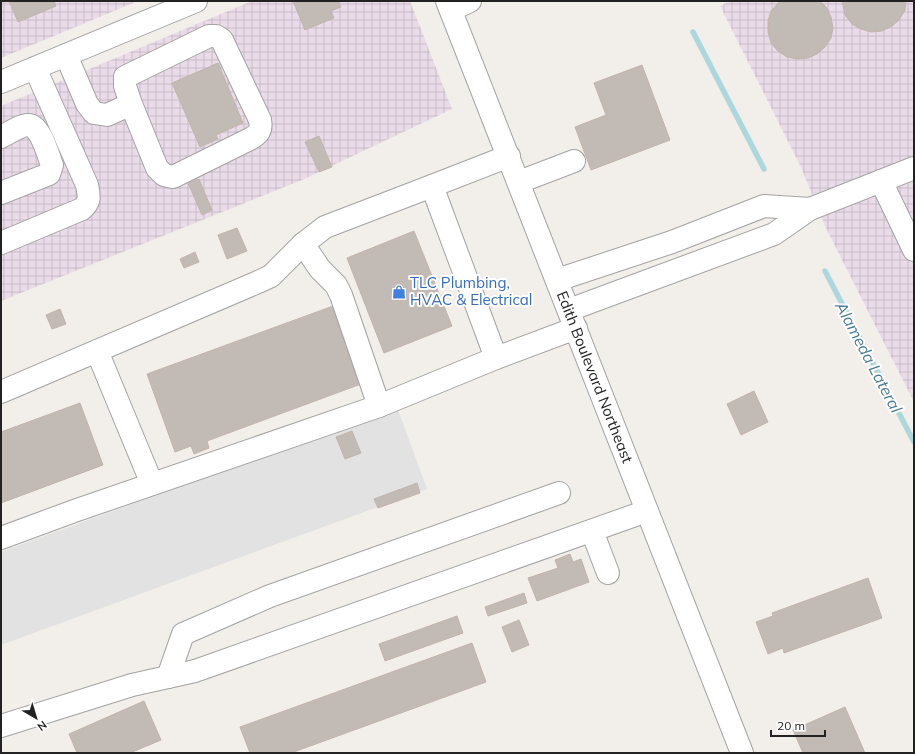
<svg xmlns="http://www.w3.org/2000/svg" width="915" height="754" viewBox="0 0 915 754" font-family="Mulish,sans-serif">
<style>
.industrial{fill:url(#industrial-grid)}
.parking{fill:#e2e2e2}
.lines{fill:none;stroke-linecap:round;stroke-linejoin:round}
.stream{stroke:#acd7dd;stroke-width:5.5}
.building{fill:#c2bab5;stroke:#c3b4ac}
.minor-casing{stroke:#a3a3a3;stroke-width:24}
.minor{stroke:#fff;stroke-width:22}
.labels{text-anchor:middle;stroke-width:4;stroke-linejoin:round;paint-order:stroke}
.shop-label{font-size:15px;fill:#366cbe;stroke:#fff;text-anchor:start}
.street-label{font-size:15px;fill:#222;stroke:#fff}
.water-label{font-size:16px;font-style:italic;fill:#477898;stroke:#fff}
</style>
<defs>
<pattern id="industrial-grid" width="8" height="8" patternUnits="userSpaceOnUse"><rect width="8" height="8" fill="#eadbe9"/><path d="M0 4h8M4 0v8" fill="none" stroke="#c8bcc8"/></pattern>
</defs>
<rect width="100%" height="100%" fill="#f2eee9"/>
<path class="industrial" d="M1,1h137l-137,57z
M252,1h158l42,108 -150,71 -301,121v-195z
M730,1h184v401l-89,-176 -25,-61 -80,-159z"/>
<path class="parking" d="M397,407l30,82 -426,156v-93z"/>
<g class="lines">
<path class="stream" d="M693,32l71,137
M825,271l89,171"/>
</g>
<path class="building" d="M9,1h45l2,5 -38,16z
M293,1h45l3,6 -10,4 3,7 -29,12z
M780,1h40l7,7 4,9 2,11 -2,10 -6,9 -8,7 -9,4 -10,1 -11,-2 -9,-6 -7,-8 -3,-11v-11l3,-10z
M842,1h64l-1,9 -6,10 -7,6 -10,5 -11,1 -10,-3 -9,-5 -7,-9z
M218,63l25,60 -27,12 2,4 -18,8 -28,-64z
M642,65l28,75 -79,30 -16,-43 31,-12 -12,-32z
M319,136l13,31 -13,5 -14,-30z
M199,179l13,31 -10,5 -14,-32z
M237,228l10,23 -20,8 -9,-24z
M414,231l38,95 -68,27 -37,-95z
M195,252l4,10 -15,6 -4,-9z
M333,306l28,78 -154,57 2,7 -15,6 -3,-8 -16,6 -28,-78z
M60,309l6,15 -14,5 -6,-14z
M754,391l14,31 -27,13 -14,-31z
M80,403l23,62 -102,38v-71z
M352,431l9,22 -16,6 -9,-22z
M417,483l3,10 -42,15 -4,-9z
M570,554l3,8 8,-3 8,23 -52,19 -9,-23 30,-10 -3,-8z
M868,578l14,40 -98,35 -1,-5 -15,6 -12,-32 17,-6 -1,-3z
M524,593l3,10 -39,13 -3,-9z
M457,616l6,17 -78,28 -6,-17z
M519,620l10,25 -17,7 -10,-25z
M472,643l14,39 -195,71h-41l-10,-26z
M144,701l17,39 -31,13h-53l-8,-19z
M845,707l20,46h-62l-10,-23z"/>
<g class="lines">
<g class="minor-casing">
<g id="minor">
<path id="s1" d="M447,1l295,752"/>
<path d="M451,10l19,-9"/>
<path d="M66,55l21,49 7,9 13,2 24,-11 26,64 7,7 9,2 77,-38c9,-5 12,-9 10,-19l-38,-80 -6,-4h-7l-84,41v9l6,18"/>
<path d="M1,82l195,-81"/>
<path d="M1,137c8,-4 18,-11 26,-12 13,-2 21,30 25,40l-3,9 -48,19"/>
<path d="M509,156l-77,30 64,172 80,-30"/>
<path d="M881,181l33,69"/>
<path d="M519,182l55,-21"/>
<path d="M1,243l81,-34c9,-8 7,-13 5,-24l-52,-117"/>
<path d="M303,244l17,25 16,16 5,10 38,111"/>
<path d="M557,280l115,-38 92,-36 46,3"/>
<path d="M569,310l205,-76 36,-25 104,-41"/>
<path d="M97,351l55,133"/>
<path d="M1,392l257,-110 13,-6 32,-32 22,-17 107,-41"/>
<path d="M592,531l16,42"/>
<path d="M1,538l76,-28 302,-104 117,-48"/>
<path d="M168,677l15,-43 87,-38 289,-103"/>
<path d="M1,726l131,-41 63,-14 452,-160"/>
</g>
</g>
<use href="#minor" class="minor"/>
</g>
<defs>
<g id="shop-bare" transform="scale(1.08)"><path d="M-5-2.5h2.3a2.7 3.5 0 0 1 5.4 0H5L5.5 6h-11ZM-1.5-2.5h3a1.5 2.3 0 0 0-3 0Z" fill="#3f7fe0" stroke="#fff" stroke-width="2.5" paint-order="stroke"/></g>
</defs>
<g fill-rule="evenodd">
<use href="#shop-bare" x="399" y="292"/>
</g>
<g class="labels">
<g class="shop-label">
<text x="410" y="288">TLC Plumbing,<tspan x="410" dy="17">HVAC &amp; Electrical</tspan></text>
</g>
<g class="street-label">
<text dy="5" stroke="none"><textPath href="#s1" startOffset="404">Edith Boulevard Northeast</textPath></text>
</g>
<g class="water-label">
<text transform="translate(869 357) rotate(62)" y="6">Alameda Lateral</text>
</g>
</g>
<rect width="915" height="754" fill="none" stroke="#222222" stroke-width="4"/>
<g transform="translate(36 718) rotate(142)" stroke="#ffffff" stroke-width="3" paint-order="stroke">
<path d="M0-3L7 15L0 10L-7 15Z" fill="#222222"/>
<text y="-6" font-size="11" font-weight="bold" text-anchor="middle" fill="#222222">N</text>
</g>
<path d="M771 730v6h54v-6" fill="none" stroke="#222222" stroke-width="2"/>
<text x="777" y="730" font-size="12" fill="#222222" stroke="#ffffff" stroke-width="3" paint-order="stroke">20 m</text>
</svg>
